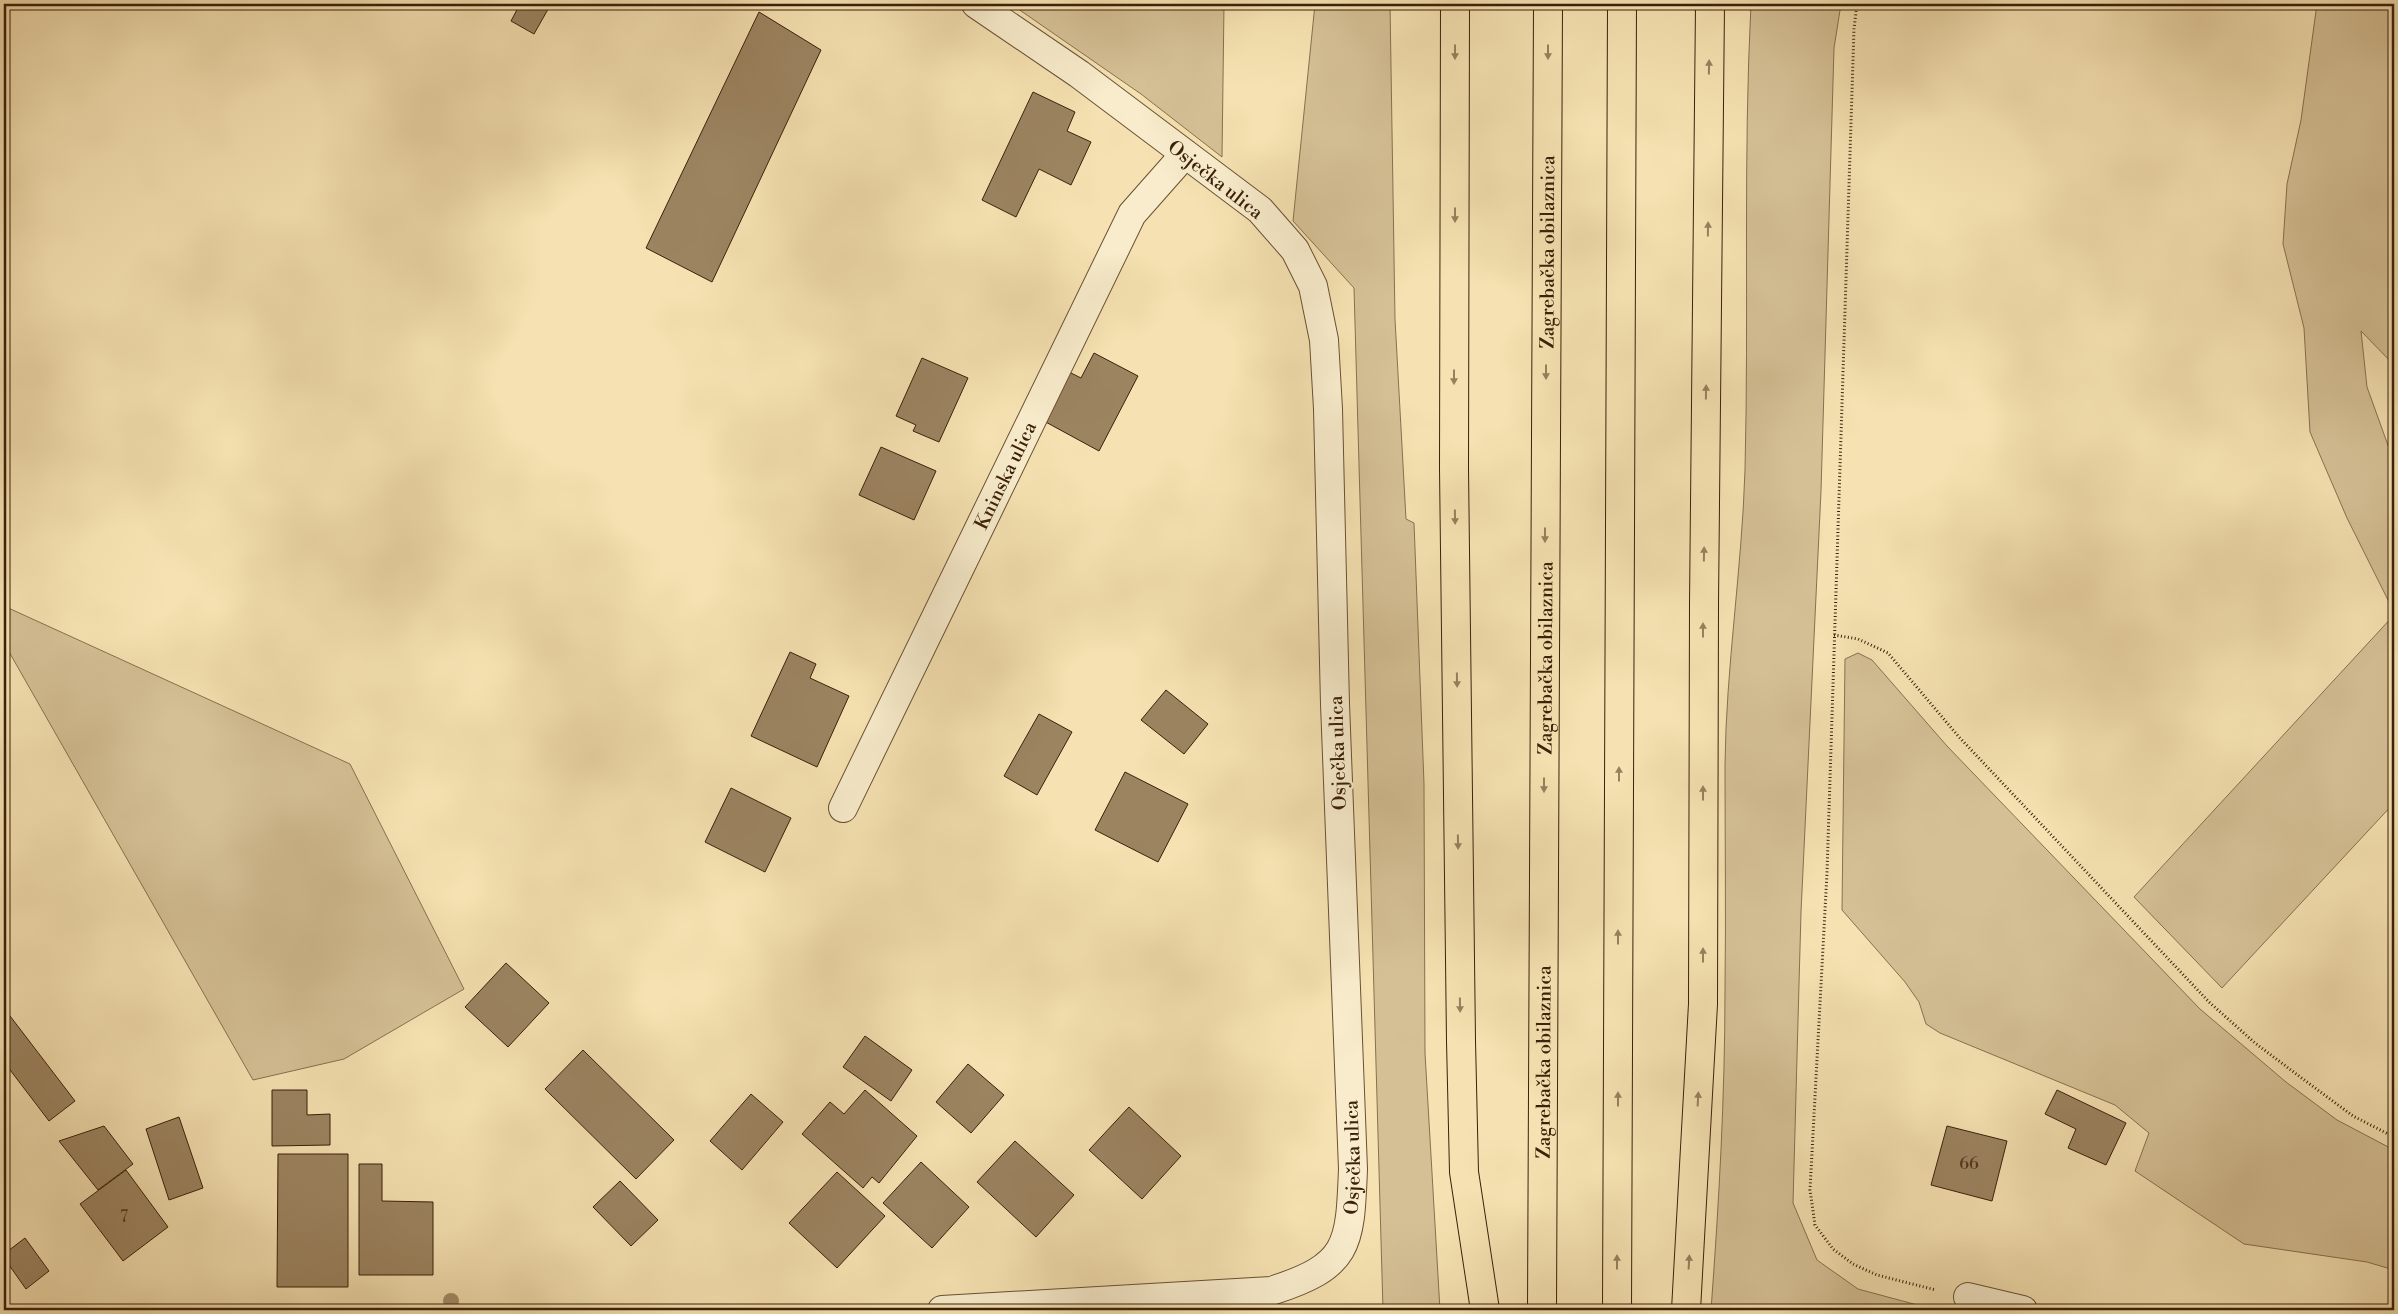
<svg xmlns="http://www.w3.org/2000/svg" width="2398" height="1314" viewBox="0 0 2398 1314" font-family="'Libre Bodoni',serif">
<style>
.green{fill:#d5c095;stroke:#887050}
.building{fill:#9c8461;stroke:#3b200a}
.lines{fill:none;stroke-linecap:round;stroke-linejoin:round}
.street-casing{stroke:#6a5034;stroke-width:30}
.highway-casing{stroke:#3b200a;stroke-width:30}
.path{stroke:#3b200a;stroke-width:3;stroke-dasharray:1 2.5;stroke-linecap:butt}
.street{stroke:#f8eccc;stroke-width:28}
.highway{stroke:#f5e1b1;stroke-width:28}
.tree{fill:#a48d68}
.oneway{fill:#98805e}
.labels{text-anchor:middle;stroke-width:5;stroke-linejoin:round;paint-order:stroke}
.number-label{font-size:16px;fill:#533920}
.street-label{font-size:19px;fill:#3b200a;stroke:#f8eccc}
</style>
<rect width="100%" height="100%" fill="#f5e1b1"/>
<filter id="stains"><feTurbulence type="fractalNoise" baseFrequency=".004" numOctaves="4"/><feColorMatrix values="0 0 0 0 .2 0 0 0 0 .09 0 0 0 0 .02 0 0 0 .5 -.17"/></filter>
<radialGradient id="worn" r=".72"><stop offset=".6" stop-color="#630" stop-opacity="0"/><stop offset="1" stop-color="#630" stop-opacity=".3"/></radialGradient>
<path class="green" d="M1011,4h213l-2,153 -81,-63z
M1315,4h75l5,315 11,200 8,4 10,261 1,269 15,257h-57l-29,-1022 -61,-67z
M1751,4h90l-7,44 -13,443 -20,421 -8,291 24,57 41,29 78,21h-225c8,-107 14,-214 14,-321 1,-75 0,-149 0,-224 1,-98 17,-196 20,-295 4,-155 -2,-311 6,-466z
M2317,4h77v361l-33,-34 6,56 27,75v150l-47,-94 -37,-86 -6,-104 -21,-84 4,-60 14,-64z
M4,606l346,158 114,225 -120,70 -91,21 -249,-437z
M2394,615v188l-172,185 -88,-91z
M1858,653l14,7 75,86 253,263 86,73 51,38 57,30v120l-27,-8 -123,-18 -109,-73 14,-38 -34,-28 -175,-72 -14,-9 -7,-22 -14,-20 -63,-72 3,-251z"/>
<path class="building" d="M520,4h31l-17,30 -23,-13z
M759,12l62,38 -109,232 -66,-34z
M1033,92l42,20 -8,19 24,11 -20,43 -32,-16 -23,48 -34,-17z
M1094,353l44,23 -39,75 -57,-31 25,-49 14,7z
M922,358l46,20 -29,64 -26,-11 3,-6 -20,-9z
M881,447l55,24 -22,49 -55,-25z
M790,652l26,12 -6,14 39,18 -32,71 -66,-31z
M1166,690l42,34 -24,30 -43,-34z
M1039,714l33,18 -35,63 -33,-19z
M1125,772l63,32 -30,58 -63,-32z
M731,788l60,30 -26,54 -60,-30z
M506,963l43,40 -41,44 -43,-40z
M7,1012l68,89 -26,20 -45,-59v-47z
M865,1036l47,34 -21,31 -48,-34z
M583,1050l91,90 -38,39 -91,-90z
M968,1064l36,31 -33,38 -35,-31z
M272,1090h35v25l23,-1v31l-58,1z
M865,1090l52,46 -38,47 -7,-6 -9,11 -61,-54 28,-32 14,12z
M2057,1090l69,33 -20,42 -38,-17 8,-19 -31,-15z
M751,1094l32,28 -41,48 -32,-29z
M1129,1107l52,49 -39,43 -53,-49z
M179,1117l24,71 -34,12 -23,-71z
M104,1126l29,38 -35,26 -39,-49z
M1947,1126l60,15 -15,60 -61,-16z
M1015,1141l59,54 -38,42 -59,-55z
M278,1154h70v133h-71z
M921,1162l48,45 -37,41 -49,-45z
M359,1164h23v37l51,1v73h-74z
M126,1170l42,57 -45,34 -43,-57z
M837,1172l48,44 -48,52 -48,-45z
M620,1181l38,39 -27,26 -38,-39z
M25,1238l24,33 -23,18 -22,-31v-4z"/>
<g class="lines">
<g class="street-casing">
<g id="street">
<path id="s1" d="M843,808l289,-594 53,-60"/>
<path d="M1968,1297l55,13"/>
<path id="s2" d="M942,1310l329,-19c78,-25 79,-44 82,-122l-18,-465 -7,-295 -4,-69 -11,-54 -18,-36 -35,-40 -181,-136 -103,-70"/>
</g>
</g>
<g class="highway-casing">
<g id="highway">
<path d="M1455,4l-1,465 7,572 3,131 21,138"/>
<path id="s3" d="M1542,1310l6,-1306"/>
<path d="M1617,1310l5,-1306"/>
<path d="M1686,1310l17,-306 1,-401 6,-599"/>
</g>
</g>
<path class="path" d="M1857,4l-3,25 -27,844 -17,317 5,35 18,24 20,15 24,11 59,15
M1834,635l24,4 30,14 71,84 250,265 46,41 48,36 50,37 41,21"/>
<use href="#street" class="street"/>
<use href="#highway" class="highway"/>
</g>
<circle class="tree" cx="451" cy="1301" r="8"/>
<defs><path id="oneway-solid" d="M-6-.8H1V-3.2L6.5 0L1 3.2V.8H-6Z" transform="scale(1.25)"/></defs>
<g class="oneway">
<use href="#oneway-solid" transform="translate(1455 52) rotate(90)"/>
<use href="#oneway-solid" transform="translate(1548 52) rotate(90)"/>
<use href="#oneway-solid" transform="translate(1709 67) rotate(-89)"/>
<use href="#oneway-solid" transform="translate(1455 215) rotate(90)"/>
<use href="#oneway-solid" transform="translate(1708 229) rotate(-89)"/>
<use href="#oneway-solid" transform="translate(1546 372) rotate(90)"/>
<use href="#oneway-solid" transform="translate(1454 377) rotate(90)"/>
<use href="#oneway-solid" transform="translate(1706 392) rotate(-89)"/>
<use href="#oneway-solid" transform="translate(1455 517) rotate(89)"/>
<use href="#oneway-solid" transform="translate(1545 535) rotate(90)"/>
<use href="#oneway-solid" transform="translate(1704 554) rotate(-89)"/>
<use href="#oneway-solid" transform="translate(1703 630) rotate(-90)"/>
<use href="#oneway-solid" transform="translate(1457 680) rotate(89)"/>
<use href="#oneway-solid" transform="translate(1619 774) rotate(-90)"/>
<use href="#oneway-solid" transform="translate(1544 785) rotate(90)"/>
<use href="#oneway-solid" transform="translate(1703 793) rotate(-90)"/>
<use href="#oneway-solid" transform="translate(1458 842) rotate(89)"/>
<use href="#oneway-solid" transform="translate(1618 937) rotate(-90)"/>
<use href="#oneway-solid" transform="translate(1703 955) rotate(-90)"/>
<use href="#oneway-solid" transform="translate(1460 1005) rotate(89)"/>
<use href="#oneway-solid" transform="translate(1618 1099) rotate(-90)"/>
<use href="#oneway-solid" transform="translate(1698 1099) rotate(-87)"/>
<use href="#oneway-solid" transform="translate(1617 1262) rotate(-90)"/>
<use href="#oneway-solid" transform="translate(1689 1262) rotate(-87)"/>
</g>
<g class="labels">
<g class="number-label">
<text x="1969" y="1169">66</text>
<text x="124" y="1222">7</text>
</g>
<g class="street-label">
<text transform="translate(1216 179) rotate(38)" y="7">Osječka ulica</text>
<text dy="7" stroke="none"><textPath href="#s3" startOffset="1058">Zagrebačka obilaznica</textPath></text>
<text dy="7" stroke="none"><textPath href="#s1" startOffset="370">Kninska ulica</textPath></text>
<text dy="7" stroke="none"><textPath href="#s3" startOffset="652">Zagrebačka obilaznica</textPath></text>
<text transform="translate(1337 753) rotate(-92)" y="7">Osječka ulica</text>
<text dy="7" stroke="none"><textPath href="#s3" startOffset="248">Zagrebačka obilaznica</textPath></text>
<text dy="7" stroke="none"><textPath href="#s2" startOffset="506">Osječka ulica</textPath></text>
</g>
</g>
<rect width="2398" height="1314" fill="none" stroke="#f5e1b1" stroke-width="20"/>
<rect x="5" y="5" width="2388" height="1304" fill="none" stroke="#3b200a" stroke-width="2.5"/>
<rect x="10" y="10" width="2378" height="1294" fill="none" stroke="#3b200a"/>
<rect width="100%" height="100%" filter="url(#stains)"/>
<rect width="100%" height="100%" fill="url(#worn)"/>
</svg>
